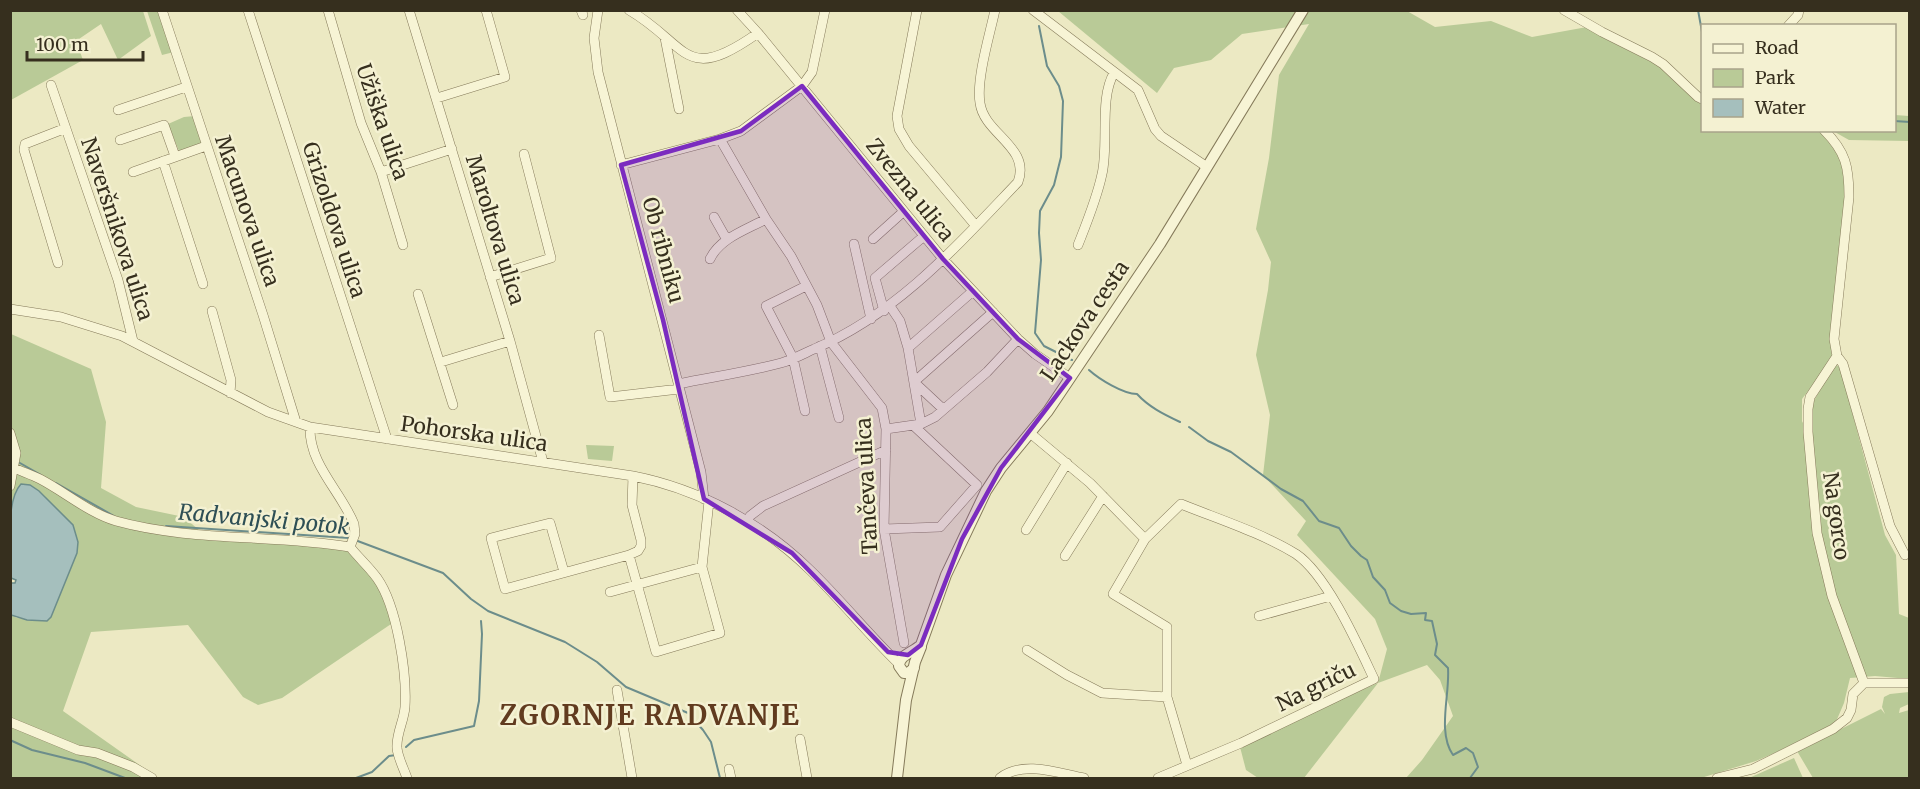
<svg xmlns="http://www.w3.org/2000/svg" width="1920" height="789" viewBox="0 0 1920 789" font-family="Merriweather,serif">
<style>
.green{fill:#b9ca97}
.water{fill:#a5bfbd;stroke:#6c8d8b;stroke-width:1.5}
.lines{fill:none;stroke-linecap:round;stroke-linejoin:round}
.stream{stroke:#6c8d8b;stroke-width:2}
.minor-casing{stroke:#857a5a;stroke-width:10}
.tertiary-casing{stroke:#857a5a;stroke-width:12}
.minor{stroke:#f7f4d5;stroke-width:9}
.tertiary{stroke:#f7f4d5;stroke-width:10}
.marked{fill:#7b2cbf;fill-opacity:0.2;stroke:#7b2cbf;stroke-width:4.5;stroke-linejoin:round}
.labels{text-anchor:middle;stroke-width:5;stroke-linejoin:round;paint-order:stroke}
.street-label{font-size:21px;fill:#362f1e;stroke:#f4f1d2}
.water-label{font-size:22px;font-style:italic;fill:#2e4f55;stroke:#f4f1d2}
.district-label{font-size:27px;font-weight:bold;letter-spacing:1.5px;fill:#613b1f;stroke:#f4f1d2}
</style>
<rect width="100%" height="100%" fill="#ece9c3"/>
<path class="green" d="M11,10l132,1 8,25 -33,24 -17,-36 -25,17 7,19 -72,40z
M147,11h14l13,41 -12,3z
M1058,11h349l28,16 56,-6 41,16 66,-12 51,25 51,42 2,-1v39l118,1 24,31 2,34 -15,142 1,21 -30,40v24l20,-37 14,-21 4,2 45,168 11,20 3,59 10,4v61l-34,-3 -25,2 -6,25 -9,21 -11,7 -68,30 -55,17h-295l16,-18 31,-44 -13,-36 -13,-15 -49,18 -74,95h-46l-12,-8 -6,-23 57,-29 81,-35 9,-34 -12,-30 -78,-84 9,-14 -43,-46 7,-60 -14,-60 12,-65 3,-28 -15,-33 13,-71 10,-83 30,-51 -67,10 -31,26 -37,8 -17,25z
M1895,115l14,1v25l-60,-1 -16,-9 61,-1z
M195,116l9,26 -25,9 -11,-27 16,-7z
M11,334l80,35 15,53 -5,66 35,19 48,10 25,22 141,8 27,31 17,44 -112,76 -24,7 -15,-8 -55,-72 -97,7 -28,79 95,67h-147v-163l6,3 32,2 28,-67 -4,-28 -34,-34 -28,36z
M586,445l28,1 -2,15 -24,-2z
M1909,692v12l-9,4 -1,5 10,-3v68h-96l-16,-27 84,-42 4,5 -3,-7 2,-10 6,-3z
M1794,758l9,20h-54z"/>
<path class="water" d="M21,484l9,1 9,6 34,34 5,17 -1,11 -26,64 -4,4 -20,-1 -16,-5v-32h4l1,-3 -5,-2c-1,-23 -6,-77 10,-94z"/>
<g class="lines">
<path class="stream" d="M1698,10l4,22
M1039,26l8,40 12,20 4,15 -2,56 -7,28 -14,26 -1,22 2,27 -6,73 9,13 28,14
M1894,121l16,1
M1089,370c10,9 34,24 48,24 12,13 26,20 43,28
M1189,427l19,14 23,11 50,37 22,12 16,20 20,7 12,18 10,10 6,4 6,17 12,13 5,13 11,8 10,3 15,-1 -1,7 7,1 5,23 -2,11 13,13c2,27 -11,64 5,87l13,-7 7,5 5,14 -8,11
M20,463l21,12
M56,483l58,33
M166,526l183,12
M355,540l88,33 28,26 17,12 77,31 32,20 29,25 62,26 15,17 8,12 9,36
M10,740l22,10 53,13 40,15
M406,747l8,-7 60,-14 5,-25 3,-67 -1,-13
M356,778l16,-6 17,-16 7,-1"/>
<g class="minor-casing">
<path id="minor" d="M162,10l101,305 33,107
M248,10l139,429
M328,10l33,113 20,49 22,73
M409,10l101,331 33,121
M581,10l2,5
M598,10l-4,28 4,34 103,400 3,27
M629,10c60,35 54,76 129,23
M737,10l21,23 185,226 75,80 17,15 35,24
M917,10l-20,106 2,13 10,17 67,80
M1033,10l105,80 17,39 6,7 46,31
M1564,10l38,22 50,25 11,7 35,33 4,2
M1788,26l10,-11 1,-5
M665,38l14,71
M51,85l67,195 15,61
M437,98l68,-21 -19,-67
M118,110l68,-23
M1824,130c22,22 25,37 25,67l-15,142 3,17 -27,41 -2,12v23l9,101 15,63 32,87
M720,139l46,80 25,37 26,49 14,37 51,66 4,21 -2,100 20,114
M120,140l44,-15 11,31
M163,161l40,123
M621,165l99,-26 21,-8 61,-45 10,-14 13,-62
M133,172l73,-26
M381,172l71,-23
M714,217l13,23
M873,239l30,-27
M854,244l17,75
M1078,245c9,-23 19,-47 24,-71 7,-30 -3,-76 12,-101
M710,259c10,-21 36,-29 56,-40
M58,263l-34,-113 1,-6 41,-16
M490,277l61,-19 -27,-104
M418,294l35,111
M890,306l10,15 8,27 13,76
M10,309l51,8 61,19 146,76 42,15 323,49c66,13 129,47 177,94 31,30 58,64 88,93
M212,311l19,69 -1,13
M884,311l-9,-33 49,-42
M599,335l11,62 69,-8
M820,346l19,72
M908,348l65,-57
M1837,356l6,8 47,162 15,29
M441,362l69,-21
M678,384c34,-7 69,-12 103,-21 11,-3 22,-9 33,-14 83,-35 143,-103 204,-167 13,-35 -34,-48 -38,-79 -4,-24 10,-69 15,-93
M943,409l-29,-27 79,-70
M805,411l-12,-53 -27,-52 40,-20
M886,429l35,-5 14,-7 52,-45 31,-33
M10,433l6,20 -6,33
M1030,433l60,50 55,56 36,-35c37,15 81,29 115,50 31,21 62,91 78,125l-133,64 -83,35
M14,468c9,4 18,7 26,11 25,13 49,34 76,42 76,21 157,13 234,26l5,-13 -1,-10c-13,-33 -45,-59 -44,-97
M747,521l3,-5 13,-10 123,-56
M884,529l56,-2 37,-42 -63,-59
M1026,530l41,-67
M1145,539l-32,55 54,33v70l20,68
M350,547c8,10 19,20 27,31 20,28 30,95 28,129 -1,14 -9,27 -8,41 1,10 7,21 10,30
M629,555l27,97 64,-19 -18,-66 7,-66
M1065,556l38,-60
M564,572l-14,-49 -59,15 14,51 124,-34 9,-4 3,-5v-6l-9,-35 1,-29
M610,592l92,-25
M1259,616l72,-20
M1027,650l40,25 35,18 65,4
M617,690l15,88
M10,722l68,28 19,3 36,14 19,11
M800,739l7,39
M729,769l2,9
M1000,778c23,-18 58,-5 84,0
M1717,778l36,-9 80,-40 14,-11 4,-8 2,-16 11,-11h46"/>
</g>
<g class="tertiary-casing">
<path id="tertiary" d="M914,668l-6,5h-4l-5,-7c0,-11 13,-13 22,-21l25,-70 40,-84 15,-23 47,-57 112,-167 143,-234
M897,778l9,-78 9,-38 6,-15"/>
</g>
<use href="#minor" class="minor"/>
<use href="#tertiary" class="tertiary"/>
</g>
<path class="marked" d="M802,86l141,173 75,80 52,39 -69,90 -39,71 -41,106 -13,10 -20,-3 -96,-99 -88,-54 -41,-179 -42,-155 120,-34z"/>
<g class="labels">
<g class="street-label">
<text transform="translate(382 122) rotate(71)" y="7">Užiška ulica</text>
<text transform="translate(910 190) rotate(51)" y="7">Zvezna ulica</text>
<text transform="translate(247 211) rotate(71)" y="7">Macunova ulica</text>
<text transform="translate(334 220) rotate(72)" y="7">Grizoldova ulica</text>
<text transform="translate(117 229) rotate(72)" y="7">Naveršnikova ulica</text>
<text transform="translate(495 230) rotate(73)" y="7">Maroltova ulica</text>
<text transform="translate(663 250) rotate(75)" y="7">Ob ribniku</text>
<text transform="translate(1085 321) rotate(-56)" y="7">Lackova cesta</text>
<text transform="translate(474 434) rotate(8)" y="7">Pohorska ulica</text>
<text transform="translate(867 486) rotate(-93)" y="7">Tančeva ulica</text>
<text transform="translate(1836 516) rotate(82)" y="7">Na gorco</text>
<text transform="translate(1316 687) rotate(-26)" y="7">Na griču</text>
</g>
<g class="water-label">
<text transform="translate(264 519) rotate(5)" y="8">Radvanjski potok</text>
</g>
<g class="district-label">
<text x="650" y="725">ZGORNJE RADVANJE</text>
</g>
</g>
<rect width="1920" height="789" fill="none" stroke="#362f1e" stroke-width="24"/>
<rect x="1701" y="24" width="195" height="108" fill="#f4f1d2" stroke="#a8a38a" stroke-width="1.5"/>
<rect x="1713" y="44" width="30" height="9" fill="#f7f4d5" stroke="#a8a38a" stroke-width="1.5"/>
<text x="1755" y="54" font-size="18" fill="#362f1e">Road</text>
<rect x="1713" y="69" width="30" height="18" fill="#b9ca97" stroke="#a8a38a" stroke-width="1.5"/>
<text x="1755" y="84" font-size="18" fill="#362f1e">Park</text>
<rect x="1713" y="99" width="30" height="18" fill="#a5bfbd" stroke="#a8a38a" stroke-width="1.5"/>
<text x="1755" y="114" font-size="18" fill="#362f1e">Water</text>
<path d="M27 51v9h116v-9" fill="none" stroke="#362f1e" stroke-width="3"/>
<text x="36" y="51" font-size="18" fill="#362f1e" stroke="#f4f1d2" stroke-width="4.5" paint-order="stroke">100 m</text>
</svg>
